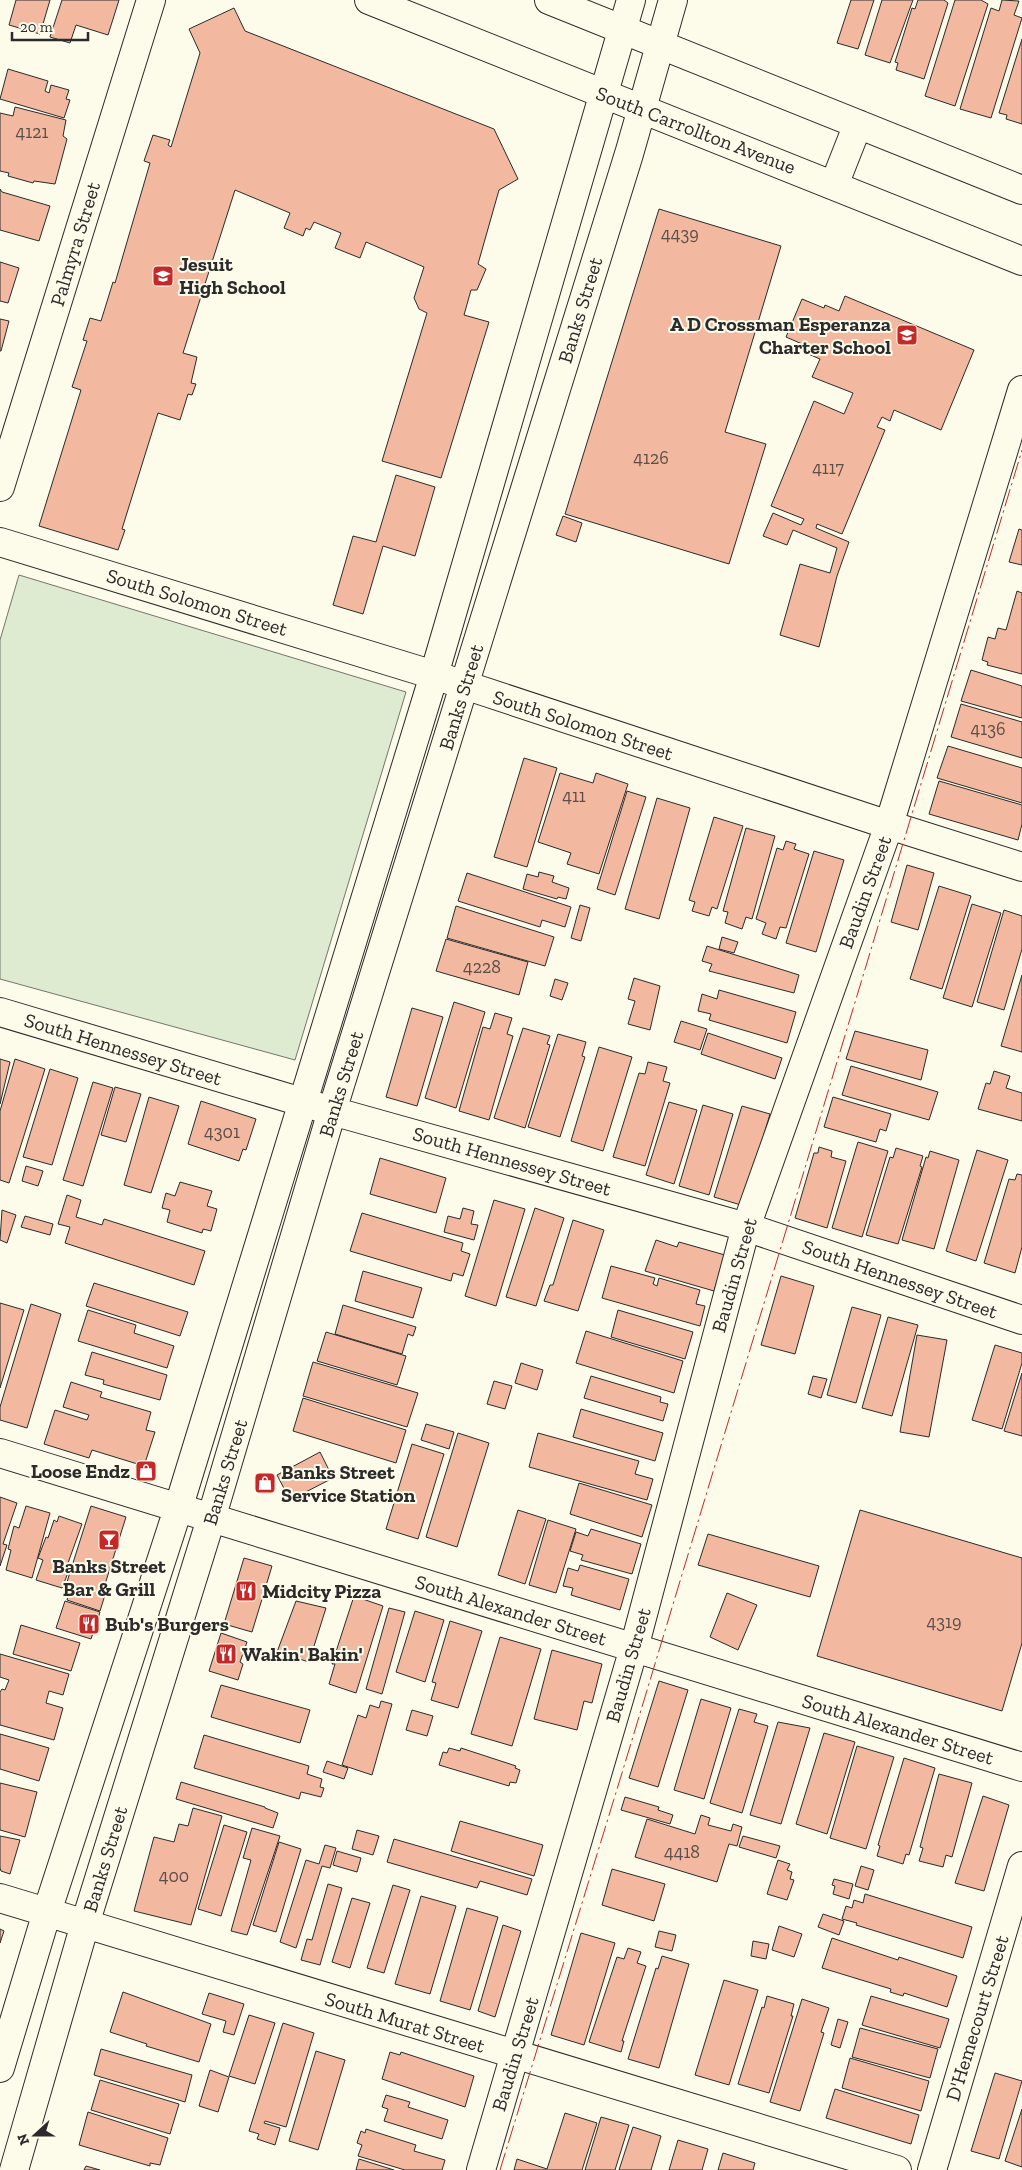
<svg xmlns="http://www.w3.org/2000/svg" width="1022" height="2170" viewBox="0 0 1022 2170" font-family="'Zilla Slab',serif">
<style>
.park{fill:#deebd1;stroke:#74746e}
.building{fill:#f2b8a0;stroke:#2b2b2b}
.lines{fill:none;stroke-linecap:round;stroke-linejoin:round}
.minor-casing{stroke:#2b2b2b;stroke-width:30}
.major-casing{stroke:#2b2b2b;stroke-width:30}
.minor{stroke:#fdfbea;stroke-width:28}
.major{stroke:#fdfbea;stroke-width:28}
.power{stroke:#c62828;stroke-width:1;stroke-dasharray:18 4 2.5 4;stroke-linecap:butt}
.labels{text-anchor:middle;stroke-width:4;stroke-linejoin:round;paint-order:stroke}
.number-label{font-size:18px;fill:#5d4e48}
.street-label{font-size:20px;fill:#2b2b2b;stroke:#fdfbea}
.poi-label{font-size:20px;font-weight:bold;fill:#2b2b2b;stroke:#fdfbea;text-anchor:start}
</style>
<rect width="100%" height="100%" fill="#fdfbea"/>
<path class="park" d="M19,575l387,117 -111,368 -295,-81v-339z"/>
<path class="building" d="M16,0h34l-10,34 -31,-9z
M62,0h57l-11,35 -32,-10 -6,18 -20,-6z
M851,0h23l-16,49 -21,-6z
M882,0h31l-23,63 -25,-8z
M918,0h26l4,3 -24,76 -28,-9 2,-7 -3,-1 17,-54 3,1z
M955,0h26l7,4 -33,102 -30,-10z
M1002,0l17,1 -5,14 8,3 -31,100 -31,-9 31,-101 8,3z
M234,8l11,23 249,98 24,50 -19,11 -21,74 8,5 -9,21h-6l-7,25 25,7 -48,156 -59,-17 45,-148 -8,-4 -5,-11 10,-31 -58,-25 -6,16 -25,-10 6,-15 -27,-11 -4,8 -4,-2 -3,8 -19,-8 6,-15 -55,-23 -52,163 14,4 -6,26 5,1 -4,11 -4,-1 -8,26 -22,-7 -36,116 3,1 -7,20 -79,-24 42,-136 -9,-3 15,-46 -4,-1 7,-22 11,3 12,-39 2,1 35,-120 -6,-2 9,-26 17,5 -2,5 3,2 29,-94 -11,-24z
M1022,39v85l-16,-5 1,-4 -8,-2z
M8,69l40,12 -3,10 4,2 2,-8 18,5 -3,9 4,1 -6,18 -64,-19z
M15,107l51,13 -3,16 4,3 -12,45 -21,-3 -1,2 -25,-7 1,-3 -9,-2v-58l13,3z
M0,189l2,3 48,14 -11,35 -39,-11z
M659,209l122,37 -56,186 41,12 -37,120 -164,-50z
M0,262l19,6 -11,35 -8,-2z
M845,296l129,54 -33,80 -47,-20 -4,11 -8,-4 -5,10 8,3 -43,104 -25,-10 -1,4 33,14 -12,34 -18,71 -39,-12 20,-71 30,9 7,-25 -44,-18 -6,15 -24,-9 10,-23 28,12 3,-6 -33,-13 43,-105 30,13 9,-21 -41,-16 8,-18 -14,-6 3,-6 -23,-10 16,-38 22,9 1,-3 14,6z
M0,319l9,2 -8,30h-1z
M396,475l39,12 -20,69 -32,-10 -20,68 -30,-9 20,-69 23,6z
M563,516l19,7 -6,19 -20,-7z
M1019,529l3,1v35l-13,-3z
M1017,591l5,2v81l-35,-9 1,-3 -6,-2 6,-23 7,2 3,-11 8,2z
M971,670l51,16v32l-61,-17z
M961,704l61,18v36l-71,-21z
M948,746l74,22v35l-85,-25z
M524,758l33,10 -30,99 -33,-10z
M560,773l33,10 3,-10 32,11 -29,90 -32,-10 4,-11 -33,-11z
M939,781l83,24v19l-4,16 -89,-26z
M627,791l19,6 -31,98 -18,-6z
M657,798l33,10 -31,111 -34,-10z
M714,817l29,9 -26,83 -5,-2 -3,9 -17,-5 3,-9 -6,-2z
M746,828l29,8 -23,83 -6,-2 -4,12 -17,-6 3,-11 -5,-1z
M786,841l10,3 -2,5 15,5 -23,74 -6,-1 -4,12 -14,-5 4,-11 -10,-4 21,-71 6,2z
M814,851l30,9 -28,92 -30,-9z
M907,865l27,8 -16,57 -27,-8z
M539,872l15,4 -2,6 17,6 -3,11 -8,-2 -1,2 -34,-10 4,-15 11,3z
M467,873l104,34 -6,20 -23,-7 -2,7 -82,-26z
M939,886l32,10 -29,93 -32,-10z
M972,904l29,9 -29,94 -29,-9z
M580,905l10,3 -9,33 -10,-3z
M456,906l98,31 -9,29 -98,-28z
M1004,910l18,6v33l-18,61 -27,-8z
M722,937l16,5 -4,11 -15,-4z
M446,939l82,23 -9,33 -83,-24z
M707,946l92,29 -5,18 -85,-22 3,-7 -10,-3z
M1022,975v77l-21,-6z
M634,978l26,8 -10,44 -22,-6 7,-23 -7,-2z
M555,979l13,4 -6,17 -12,-4z
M719,990l77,22 -9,31 -78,-23 2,-6 -13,-3 4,-17 15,5z
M454,1002l31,10 -29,96 -31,-10z
M412,1008l31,9 -26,89 -31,-9z
M495,1013l17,5 -5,16 6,2 -24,84 -30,-9 24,-84 7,2z
M681,1021l26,8 -7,21 -26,-8z
M523,1028l27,8 -3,8 3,1 -25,83 -31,-10z
M855,1031l73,19 -7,30 -75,-21z
M708,1033l74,25 -7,21 -74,-25z
M558,1034l28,8 -4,14 3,1 -25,80 -32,-10z
M599,1047l33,10 -29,94 -32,-10z
M0,1059l10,3 -10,42z
M15,1059l30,10 -36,114 -9,-3v-69z
M648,1062l19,5 -4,14 7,2 -25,83 -32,-9 26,-84 6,1z
M851,1066l87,26 -9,28 -87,-25z
M50,1069l28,9 -26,87 -29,-8z
M994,1071l16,5 -4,12 16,5v28l-44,-12 8,-26 4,1z
M93,1082l20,6 -30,98 -20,-6z
M115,1087l26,7 -15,48 -25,-7z
M149,1097l30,9 -28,87 -27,-8z
M833,1097l58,17 -5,17 -6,-2 -4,13 -52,-15z
M201,1101l55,18 -10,31 -3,-1 -4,12 -51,-17z
M669,1102l28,8 -23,74 -28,-9z
M703,1105l30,9 -24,81 -30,-9z
M742,1106l28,8 -8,27 3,1 -24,63 -27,-8z
M858,1142l30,9 -26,86 -30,-9z
M819,1147l13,4 -1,6 15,4 -19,67 -32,-10 19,-65h4z
M896,1148l27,8 -3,10 2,1 -24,77 -32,-9 24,-78 3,1z
M977,1150l31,10 -32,101 -30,-10z
M930,1151l29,9 -25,89 -32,-9 24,-83 2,1z
M380,1158l66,20 -10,35 -66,-19z
M26,1166l17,5 -5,15 -16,-5z
M1017,1174l5,1v72l-7,26 -31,-10 25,-84 6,1z
M180,1182l32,9 -5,15 10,3 -6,22 -8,-2 -1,4 -35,-11 3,-12 -8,-2 4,-15 9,3z
M67,1195l14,5 -5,17 26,8 2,-6 101,32 -11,34 -129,-42 5,-16 -12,-3z
M494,1200l31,9 -29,97 -31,-10z
M463,1208l11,3 -3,13 7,1 -4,15 -30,-8 4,-16 12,3z
M535,1208l29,10 -28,88 -30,-9z
M2,1210l14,5 -9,28 -7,-3z
M362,1213l101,30 -2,8 9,3 -7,22 -10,-3 -2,8 -101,-30z
M25,1216l28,8 -3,11 -29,-8z
M573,1220l31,10 -26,81 -34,-10 6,-16h3z
M656,1240l21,7 2,-5 46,13 -11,36 -69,-20z
M611,1266l44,12 -2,6 4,2 2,-8 41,12 -4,14 9,2 -5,20 -98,-28z
M363,1271l59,17 -9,30 -58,-17z
M781,1276l33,10 -19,68 -34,-9z
M94,1283l94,29 -8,24 -94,-30z
M0,1303l24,7 -24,78z
M31,1304l30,10 -34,114 -27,-8v-13z
M343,1305l73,22 -3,9 -5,-2 -6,20 -67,-20z
M852,1307l29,8 -25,88 -29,-8z
M88,1310l48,15 -2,8 40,13 -7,22 -89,-27z
M618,1310l75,22 -8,27 -74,-22z
M888,1317l30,8 -26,91 -30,-8z
M586,1331l97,30 -9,32 -98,-30z
M326,1332l80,24 -9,29 -80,-24z
M917,1335l30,5 -18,97 -29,-5z
M995,1345l27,8v10l-20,66 -30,-9z
M92,1352l75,23 -7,25 -57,-16 1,-4 -19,-5z
M313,1362l105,31 -11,34 -104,-31z
M521,1363l22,7 -6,20 -22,-7z
M1022,1373v63l-18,-5z
M591,1376l70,21 -1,5 8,2 -5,17 -79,-23z
M813,1376l14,3 -6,19 -13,-4z
M494,1381l18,5 -7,23 -18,-5z
M71,1382l31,10 -2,5 51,15 -5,18 9,2 -11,34 -52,-16 -3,8 -45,-14 11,-34 32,10 2,-5 -26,-8z
M303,1398l103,32 -10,33 -103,-32z
M581,1409l82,24 -8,28 -82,-24z
M426,1424l28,8 -5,17 -28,-9z
M458,1433l31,10 -32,104 -31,-10z
M538,1433l101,28 -4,13 18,5 -6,21 -118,-33z
M412,1444l32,10 -26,85 -32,-10z
M320,1452l13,26 -43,22 -13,-25z
M579,1483l73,22 -10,32 -72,-23z
M0,1497l17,6 -14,41 4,1 -7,21z
M26,1506l24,7 -18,65 -26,-8 5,-20 -3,-1 6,-23 5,2z
M91,1506l35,11 -24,77 3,1 -5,16 -33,-11 4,-14 -5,-1z
M518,1510l28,9 -21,65 -27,-9z
M860,1510l162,48v85l-20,68 -185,-55z
M59,1516l23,8 -14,39 3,2 -9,23 -26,-8 7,-20 -5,-2 8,-21 2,1 6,-18 3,2z
M548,1520l28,9 -20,64 -27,-8z
M591,1529l50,15 -9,30 -51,-14 2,-5 -13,-4 6,-19 12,4z
M708,1534l111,32 -9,31 -112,-32z
M244,1558l28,8 -20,66 -28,-8z
M580,1565l49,14 -9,31 -49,-15 2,-7 -10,-2 5,-18 10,3z
M727,1593l30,12 -19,45 -28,-13z
M354,1596l29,10 -27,87 -27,-9 6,-20h-3z
M65,1601l35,11 -9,27 -35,-11z
M296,1601l30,7 -17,54 -32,-10z
M389,1608l16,4 -23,82 -16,-5z
M415,1611l29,9 -19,62 -29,-10z
M450,1621l32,10 -24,77 -27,-8 5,-17 -4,-1z
M21,1625l59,18 -9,28 -58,-17z
M221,1633l26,9 -7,20 3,2 -5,16 -29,-9z
M500,1637l41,12 -29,97 -41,-12z
M552,1650l50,14 -10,39 -8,-2 -7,29 -43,-11z
M0,1654l69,20 -6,21 -14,-4 -3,12 17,5 -9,32 -54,-15v-33l2,-3 3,1 4,-10 -9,-3z
M659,1681l29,9 -30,97 -29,-9z
M221,1685l89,25 -10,33 -89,-26z
M701,1699l30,9 -27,91 -30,-9z
M381,1701l11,3 -20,71 -30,-10 16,-50 8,3 4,-13 9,3z
M739,1709l18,5 -3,8 14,4 -26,87 -32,-10z
M412,1710l21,6 -6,20 -21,-6z
M778,1722l32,6 -29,96 -31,-9z
M824,1733l31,9 -28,92 -31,-10z
M0,1734l49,14 -10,33 -39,-12z
M204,1735l105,31 -2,8 15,5 -2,8 4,1 -3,9 -20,-5 -2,7 -105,-31z
M857,1746l37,11 -28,92 -36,-11z
M449,1748l11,3 1,-3 55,18 -1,2 5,2 -4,13 -6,-1 -1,4 -70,-21 4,-13 4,1z
M904,1758l31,10 -26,87 -3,-1 -3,10 -26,-8 3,-10 -2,-1z
M327,1761l21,7 -4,11 -21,-7z
M939,1774l33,9 -20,74 -6,-2 -3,12 -24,-6 4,-13 -3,-1z
M181,1782l84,25v1l13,5 -5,15 -97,-29z
M0,1783l37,9 -12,45 -25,-7z
M983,1796l26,9 -25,86 -29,-8z
M625,1797l34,10 -1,3 15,5 -3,9 -49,-14z
M193,1808l29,8 -31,109 -57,-14 20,-74 20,5 5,-18 9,2z
M701,1815l9,3 -2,7 23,6 2,-7 9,3 -5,19 -8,-2 -12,38 -82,-25 12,-38 48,15z
M460,1821l83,24 -9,31 -83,-25z
M224,1825l23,7 -26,84 -23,-7z
M252,1828l28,8 -33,99 -16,-4 20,-71 -8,-2z
M357,1830l22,6 -6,19 -21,-6z
M0,1836l20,4 -10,34 -9,-3 -1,-3z
M743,1836l37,10 -4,12 -37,-11z
M394,1839l138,40 -5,16 -47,-14 -3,7 -90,-26z
M279,1842l22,7 -25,83 -23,-7z
M325,1845l11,3 -6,20 -8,-2 -26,82 -16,-6 26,-82 13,4z
M337,1851l24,7 -4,14 -24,-7z
M778,1860l12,4 -3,6 5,2 -2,7 4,1 -7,20 -20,-6z
M861,1866l13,4 -6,20 -13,-4z
M612,1869l53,15 -11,37 -52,-16z
M834,1879l19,5 -4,15 -16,-5 2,-8 -3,-1z
M328,1884l14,4 -22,77 -19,-5 6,-21 5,1z
M393,1885l17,5 -26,83 -17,-5z
M865,1894l107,33 -9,31 -107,-33 1,-2 -15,-4 4,-13 6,2 2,-8 9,3z
M421,1896l35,10 -26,88 -35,-10z
M352,1898l18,5 -20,65 -18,-6z
M467,1908l31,9 -28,93 -30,-9z
M823,1914l21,7 -5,14 -21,-8z
M503,1925l18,6 -26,86 -17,-6z
M779,1926l23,8 -8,23 -22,-7z
M0,1929l4,2 -4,12z
M659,1931l17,4 -4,16 -17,-4z
M581,1933l34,10 -31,102 -33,-10z
M832,1938l66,22 1,-3 58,19 -10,31 -43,-14 -1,3 -13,-4 1,-3 -69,-21z
M753,1941l16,3 -3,15 -15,-3z
M628,1948l13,4 -4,11 9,3 -24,75h2l-3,11 -32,-10 28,-85 7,2z
M662,1956l27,8 -30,104 -31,-9 28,-91 2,1z
M724,1980l34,10 -29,95 -34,-10z
M123,1992l88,32 -12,38 -53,-16 1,-2 -37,-12z
M209,1993l35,11 -10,31 -11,-3 3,-11 -24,-7z
M767,1996l27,8 -3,12h2l-24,77 -31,-9 24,-77 2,1z
M871,1996l78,23 -9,29 -78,-23z
M802,1999l27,9 -8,24 3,1 -24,78 -30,-9z
M249,2015l26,8 -20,61 -26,-8z
M838,2019l10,3 -8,26 -9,-3z
M283,2023l31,10 -28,94 -21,-6 -1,2 16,5 -5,17 -18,-6 2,-5 -10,-3z
M860,2028l78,21 -8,29 -78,-21z
M101,2049l91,26 -7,27 -91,-27z
M316,2051l29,9 -27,90 -29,-9z
M390,2052l10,3 1,-3 73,24 -9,31 -83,-28z
M850,2058l79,23 -8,30 -79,-23z
M210,2070l19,7 -11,35 -19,-6z
M995,2073l27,8 -23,78 -28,-8z
M100,2080l79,24 -9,30 -79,-24z
M835,2089l84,26 -8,29 -85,-26z
M386,2095l24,7 -2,5 40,13 -6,19 -58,-18 4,-12 -6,-2z
M1022,2109v58l-17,-6z
M88,2112l80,26 -8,27 -10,-2v3l-71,-21z
M565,2113l32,10 -15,47h-68l3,-11 30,10z
M601,2117l28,8 -14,45h-30z
M633,2127l28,9 -10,34h-32z
M366,2129l50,16 -2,6 31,9 -3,10h-37l-47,-14 4,-11 -5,-2 4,-12 4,2z
M678,2140l30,9 -6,21h-33z
M723,2153l32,10 -2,7h-35z
M359,2159l35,11h-38z
M86,2166l14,4h-16z"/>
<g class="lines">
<g class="minor-casing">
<path id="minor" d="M0,487l151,-487
M0,542l434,133 455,150 133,42
M0,1012l332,99 414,116 276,93
M0,1453l1022,314
M0,1898l897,272
M0,2068l47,-156 131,-403 256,-834 197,-675
M14,2170l71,-246 126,-405 121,-408 297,-957 44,-154
M481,2170l153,-522 112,-421 143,-402 133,-435
M932,2170l90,-304"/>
</g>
<g class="major-casing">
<path id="major" d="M369,0l653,261
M549,0l473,190
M834,185l24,-61"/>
</g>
<use href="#minor" class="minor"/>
<use href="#major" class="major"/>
<path class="power" d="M500,2170l122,-397 400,-1323"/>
</g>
<defs>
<g id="school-square" transform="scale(1.125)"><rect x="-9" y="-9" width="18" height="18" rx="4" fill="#c62828" stroke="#fdfbea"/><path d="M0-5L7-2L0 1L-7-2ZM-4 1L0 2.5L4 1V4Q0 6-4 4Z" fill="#fff"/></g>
<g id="shop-square" transform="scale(1.125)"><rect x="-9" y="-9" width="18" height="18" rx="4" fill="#c62828" stroke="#fdfbea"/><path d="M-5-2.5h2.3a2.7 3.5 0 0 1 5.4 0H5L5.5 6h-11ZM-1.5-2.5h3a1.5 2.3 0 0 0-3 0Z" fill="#fff"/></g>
<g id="bar-square" transform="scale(1.125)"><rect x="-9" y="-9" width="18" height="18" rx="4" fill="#c62828" stroke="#fdfbea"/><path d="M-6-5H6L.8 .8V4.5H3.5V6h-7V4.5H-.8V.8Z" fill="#fff"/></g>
<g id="restaurant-square" transform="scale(1.125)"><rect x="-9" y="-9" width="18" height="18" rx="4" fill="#c62828" stroke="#fdfbea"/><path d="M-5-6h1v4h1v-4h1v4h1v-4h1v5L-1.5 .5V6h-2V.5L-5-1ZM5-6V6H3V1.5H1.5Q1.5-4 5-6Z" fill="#fff"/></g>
</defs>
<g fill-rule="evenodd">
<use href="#school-square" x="163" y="276"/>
<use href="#school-square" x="907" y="335"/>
<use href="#shop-square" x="146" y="1471"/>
<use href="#shop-square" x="265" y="1483"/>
<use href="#bar-square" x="109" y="1540"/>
<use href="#restaurant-square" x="246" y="1591"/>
<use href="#restaurant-square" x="89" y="1624"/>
<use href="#restaurant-square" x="226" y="1654"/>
</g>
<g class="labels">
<g class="number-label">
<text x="32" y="138">4121</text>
<text x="680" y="240">4439</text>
<text x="651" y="464">4126</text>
<text x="828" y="474">4117</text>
<text x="988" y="735">4136</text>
<text x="574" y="802">411</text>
<text x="482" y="973">4228</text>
<text x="222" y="1138">4301</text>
<text x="944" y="1628">4319</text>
<text x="682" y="1858">4418</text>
<text x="174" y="1882">400</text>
</g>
<g class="street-label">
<text transform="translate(696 130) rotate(21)" y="7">South Carrollton Avenue</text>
<text transform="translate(75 244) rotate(-73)" y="7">Palmyra Street</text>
<text transform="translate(580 310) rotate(-73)" y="7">Banks Street</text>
<text transform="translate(197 602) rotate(17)" y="7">South Solomon Street</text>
<text transform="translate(461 697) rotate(-73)" y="7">Banks Street</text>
<text transform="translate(583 725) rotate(18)" y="7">South Solomon Street</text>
<text transform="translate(865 892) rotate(-70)" y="7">Baudin Street</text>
<text transform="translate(123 1049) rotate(17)" y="7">South Hennessey Street</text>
<text transform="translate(341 1084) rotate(-73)" y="7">Banks Street</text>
<text transform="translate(512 1161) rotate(16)" y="7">South Hennessey Street</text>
<text transform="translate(734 1275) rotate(-74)" y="7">Baudin Street</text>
<text transform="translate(900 1279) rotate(19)" y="7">South Hennessey Street</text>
<text transform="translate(225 1472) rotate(-73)" y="7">Banks Street</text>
<text transform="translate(511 1610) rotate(17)" y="7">South Alexander Street</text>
<text transform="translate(628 1665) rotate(-74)" y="7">Baudin Street</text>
<text transform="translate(898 1729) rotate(17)" y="7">South Alexander Street</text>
<text transform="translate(105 1859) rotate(-73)" y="7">Banks Street</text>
<text transform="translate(977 2018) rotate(-73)" y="7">D'Hemecourt Street</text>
<text transform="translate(405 2022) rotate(17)" y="7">South Murat Street</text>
<text transform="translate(515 2054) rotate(-73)" y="7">Baudin Street</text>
</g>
<g class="poi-label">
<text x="179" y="271">Jesuit<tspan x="179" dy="23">High School</tspan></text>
<text x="891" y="331" text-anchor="end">A D Crossman Esperanza<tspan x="891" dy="23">Charter School</tspan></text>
<text x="130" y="1478" text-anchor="end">Loose Endz</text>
<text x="281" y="1479">Banks Street<tspan x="281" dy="23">Service Station</tspan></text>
<text x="109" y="1573" text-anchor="middle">Banks Street<tspan x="109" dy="23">Bar &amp; Grill</tspan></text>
<text x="262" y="1598">Midcity Pizza</text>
<text x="105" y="1631">Bub's Burgers</text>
<text x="242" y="1661">Wakin' Bakin'</text>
</g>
</g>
<g transform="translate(35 2135) rotate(249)" stroke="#fdfbea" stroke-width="4" paint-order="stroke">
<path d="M0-4L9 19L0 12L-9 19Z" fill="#2b2b2b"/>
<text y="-8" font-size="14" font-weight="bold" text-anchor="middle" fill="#2b2b2b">N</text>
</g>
<path d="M12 32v8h76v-8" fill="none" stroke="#2b2b2b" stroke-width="2.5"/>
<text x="20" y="32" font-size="15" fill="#2b2b2b" stroke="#fdfbea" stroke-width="4" paint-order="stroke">20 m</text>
</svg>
